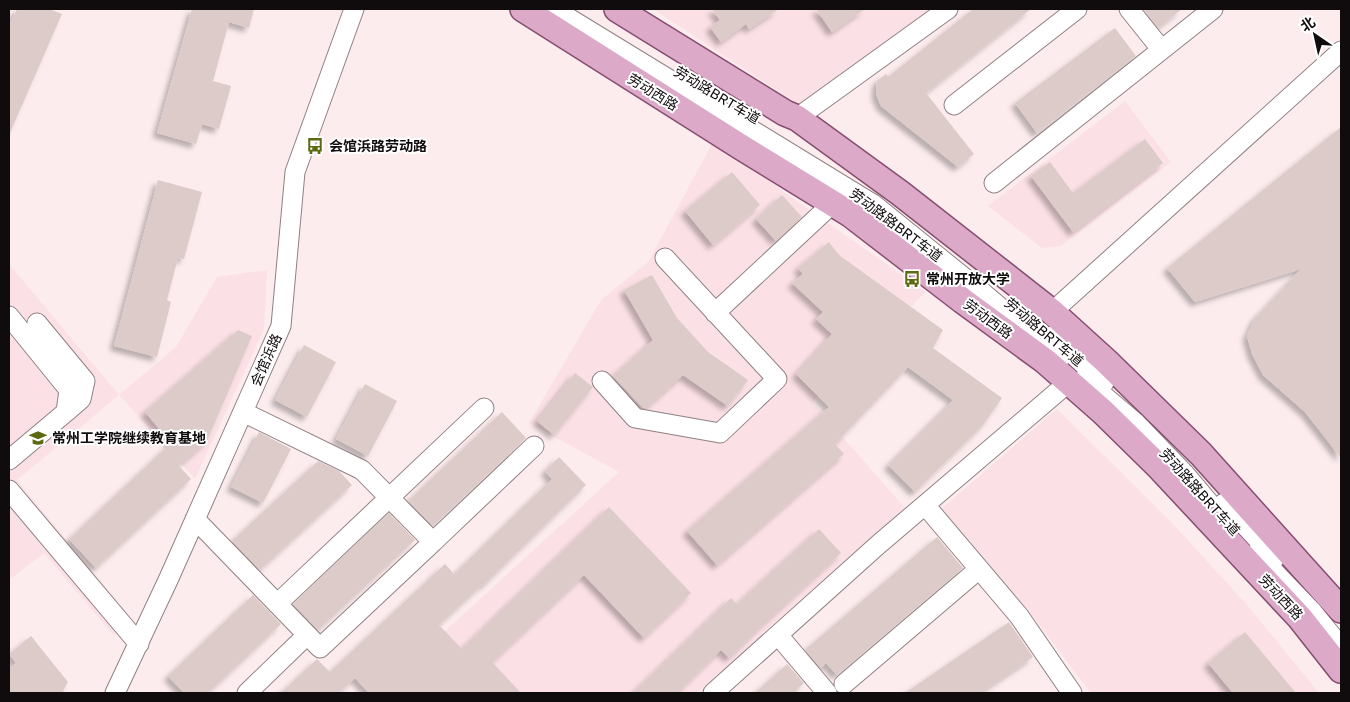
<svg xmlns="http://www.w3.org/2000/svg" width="1350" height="702" viewBox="0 0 1350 702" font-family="'Golos Text','Noto Sans SC',sans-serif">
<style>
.built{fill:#fbe0e5}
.building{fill:#dccbc8;filter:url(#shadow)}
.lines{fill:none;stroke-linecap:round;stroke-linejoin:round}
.minor-casing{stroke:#908183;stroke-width:21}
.major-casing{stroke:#864d6f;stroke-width:28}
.minor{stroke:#fff;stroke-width:19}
.major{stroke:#dcaac8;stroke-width:25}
.labels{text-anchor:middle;stroke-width:4;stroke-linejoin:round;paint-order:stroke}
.street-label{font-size:14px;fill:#100b0c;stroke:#fff}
.poi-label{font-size:14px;font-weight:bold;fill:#100b0c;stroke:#fff;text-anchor:start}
</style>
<defs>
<filter id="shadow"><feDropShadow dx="-4.5" dy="4.5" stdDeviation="2.5" flood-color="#0004"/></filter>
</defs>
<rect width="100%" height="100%" fill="#fdecee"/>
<path class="built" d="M653,9h282l-134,97z
M1125,101l46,61 -110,84 -19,2 -54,-42z
M713,142l213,150 -114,110 93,106 -135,119 -73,66h-320l242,-221 -90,-49 72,-123 47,-38z
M9,264l110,131 57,-48 41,-70 50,-7 -3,59 -69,150 -76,-84 -102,85 109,132 -12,24 -70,-83 -35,27z
M1057,409l117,116 74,81 71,87h-228l-63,-83 -90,-98z"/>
<path class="building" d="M17,9h32l13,5 -53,121v-108z
M192,9h62l-5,19 -20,-6 -16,59 18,5 -12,43 -17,-5 -6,20 -39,-11z
M712,9h67l-30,20 -3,-5 -25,18 -11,-15 10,-7z
M816,9h49l-33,23z
M973,9h58l-105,84 48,61 -16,13 -77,-61 -5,-12 1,-13 9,-7 2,3z
M1143,9h39l-24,19z
M1115,28l21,28 -99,77 -22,-30z
M1341,127v331l-36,-46 -42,-37 -11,-21 -5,-18 8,-18 46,-49 -106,33 -28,-34z
M1145,139l18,24 -90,69 -42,-56 19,-14 23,31z
M732,172l28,33 -47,40 -28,-34z
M158,180l44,12 -18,67 -6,-1 -11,42 4,2 -14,55 -43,-11z
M782,195l20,22 -26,24 -20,-22z
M829,242l10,13 104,75 -10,18 69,50 -19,27 -68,67 -27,-27 65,-65 -45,-33 -73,77 9,10 -127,111 -30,-34 142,-124 -33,-33 36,-40 -16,-15 7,-7 -31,-29 11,-9 -5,-6z
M652,275l25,43 31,34 40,28 -20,26 -45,-31 -37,33h-3l-30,-32 40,-36 -29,-50z
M238,330l14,6 -45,105 -28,25 12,13 -95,89 -27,-29 102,-96 -26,-31z
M304,345l32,17 -29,55 -32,-17z
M575,373l18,14 -39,48 -17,-14z
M365,384l32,17 -29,55 -32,-17z
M502,412l24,26 -93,88 -25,-25z
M259,432l32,17 -28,54 -32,-16z
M559,457l27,28 -102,100 -1,-1 -44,41 23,24 147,-142 82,86 -47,45 -60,-63 -92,87 29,31h-152l-14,-15 -16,15h-58l36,-34 13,13 115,-108 9,10 98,-95 -7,-8z
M318,461l21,10 13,14 -92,85 -28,-29z
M389,513l26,27 -97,90 -25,-26z
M819,529l22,24 -81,74 -31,31 -8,-8 -44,43h-44l98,-95 6,6z
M937,537l26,31 -126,107 -11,-12 -5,5 -16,-18z
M253,595l28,29 -73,69h-24l-16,-17z
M1009,622l24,35 -53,36h-75z
M1245,632l51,61h-63l-25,-30z
M31,636l37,46 -6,11h-53v-24l7,-6 -7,-9z
M787,664l17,19 -11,10h-38z"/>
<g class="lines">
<g class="minor-casing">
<path id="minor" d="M554,9l319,195 109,88 78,66
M1129,9l32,40
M954,105l123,-96
M797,118l151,-109
M994,183l219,-174
M1052,312l289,-261
M715,313l118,-110
M9,316l60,74 -3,22 -57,48
M37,323l48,58 -4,18 -15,13
M1052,336l15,13 37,34
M1084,379l52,44 49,51 43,51
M602,381l33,37 85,15 57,-54 -112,-121
M9,490l130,154
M1224,503l51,55
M925,505l94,111 53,77
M195,519l125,129 113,-106 -71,-72 -119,-58
M433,542l101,-96
M1256,553l55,57 30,37
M277,604l207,-196
M778,635l49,58
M844,684l135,-115
M115,693l54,-115 112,-252 14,-154 59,-163
M247,693l60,-58
M713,693l166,-149 190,-162"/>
</g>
<g class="major-casing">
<path id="major" d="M523,9l218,138 109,67 113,87 82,60 58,51 55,54 142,152 41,52
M617,9l168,104 12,5 103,75 152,119 54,49 95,93 140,156"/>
</g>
<use href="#minor" class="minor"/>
<use href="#major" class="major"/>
</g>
<defs>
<g id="bus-bare" transform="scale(1.35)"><path d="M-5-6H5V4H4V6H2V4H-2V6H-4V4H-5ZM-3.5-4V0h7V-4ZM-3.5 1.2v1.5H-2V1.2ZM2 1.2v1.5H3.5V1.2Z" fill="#5c6910" stroke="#fff" stroke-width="2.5" paint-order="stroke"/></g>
<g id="school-bare" transform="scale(1.35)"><path d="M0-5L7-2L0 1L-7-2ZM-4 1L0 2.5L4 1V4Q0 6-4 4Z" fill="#5c6910" stroke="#fff" stroke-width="2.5" paint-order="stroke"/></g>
</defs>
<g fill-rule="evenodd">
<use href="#bus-bare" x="315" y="146"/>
<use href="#bus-bare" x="912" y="279"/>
<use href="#school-bare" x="38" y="438"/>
</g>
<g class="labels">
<g class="street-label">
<text transform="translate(653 92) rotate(32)" y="5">劳动西路</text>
<text transform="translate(717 95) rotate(31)" y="5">劳动路BRT车道</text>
<text transform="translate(896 225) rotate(37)" y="5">劳动路路BRT车道</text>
<text transform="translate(988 319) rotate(36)" y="5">劳动西路</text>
<text transform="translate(1044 332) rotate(40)" y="5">劳动路BRT车道</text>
<text transform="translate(266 360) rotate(-66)" y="5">会馆浜路</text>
<text transform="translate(1200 492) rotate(48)" y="5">劳动路路BRT车道</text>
<text transform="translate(1281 597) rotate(47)" y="5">劳动西路</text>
</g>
<g class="poi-label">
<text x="329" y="151">会馆浜路劳动路</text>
<text x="926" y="284">常州开放大学</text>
<text x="52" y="443">常州工学院继续教育基地</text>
</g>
</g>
<rect width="1350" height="702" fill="none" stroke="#100b0c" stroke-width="20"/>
<g transform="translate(1315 35) rotate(326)" stroke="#ffffff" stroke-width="4" paint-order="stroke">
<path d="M0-4L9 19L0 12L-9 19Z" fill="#100b0c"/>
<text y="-8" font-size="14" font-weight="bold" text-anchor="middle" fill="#100b0c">北</text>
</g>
</svg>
